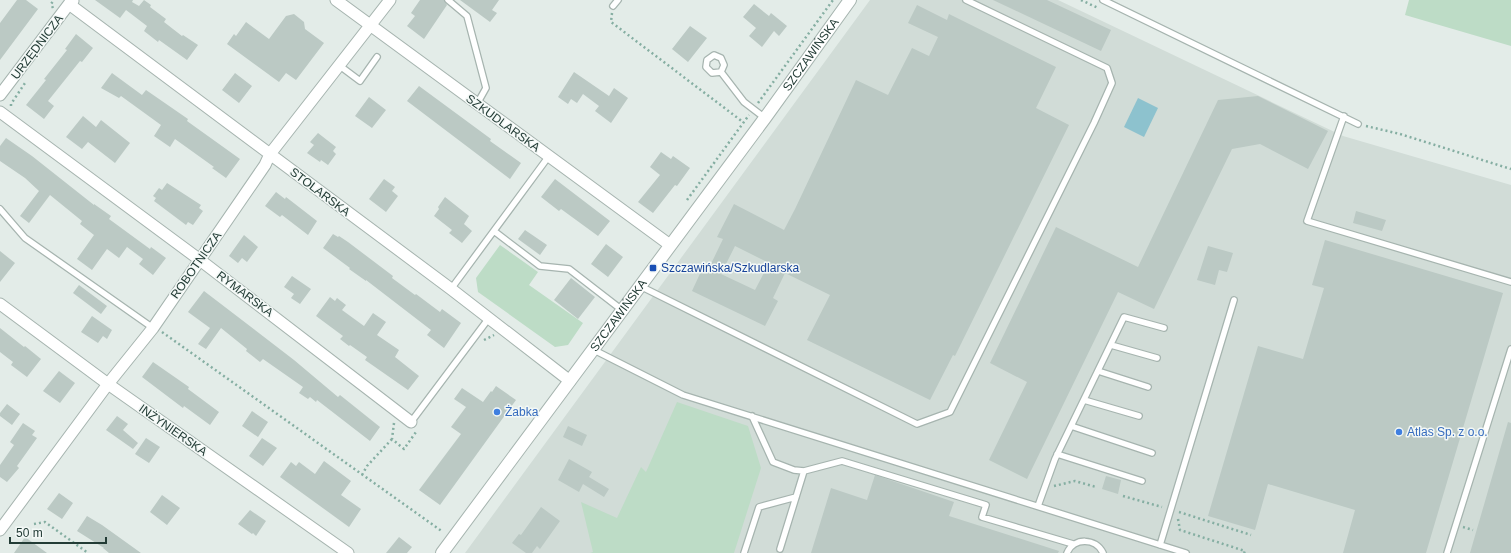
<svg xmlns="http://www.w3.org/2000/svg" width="1511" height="553" viewBox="0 0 1511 553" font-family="Arial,sans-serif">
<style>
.built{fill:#d1dcd7}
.green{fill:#bddcc6}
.water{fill:#8dc2ce}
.building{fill:#bbc9c4;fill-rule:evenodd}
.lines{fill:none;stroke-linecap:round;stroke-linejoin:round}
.service-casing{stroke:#a6b4af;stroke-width:8}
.minor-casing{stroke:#a6b4af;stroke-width:13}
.tertiary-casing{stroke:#a6b4af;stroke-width:14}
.path{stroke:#85aea2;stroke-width:2.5;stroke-dasharray:2 3;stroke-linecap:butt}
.service{stroke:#fff;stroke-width:5.5}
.minor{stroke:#fff;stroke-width:11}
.tertiary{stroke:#fff;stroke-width:12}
.transit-dot{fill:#1a4fb4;stroke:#f3f8f6;stroke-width:1.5}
.shop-dot{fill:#3f7fe0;stroke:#f3f8f6;stroke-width:1.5}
.labels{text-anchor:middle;stroke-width:3;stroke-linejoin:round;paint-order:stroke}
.street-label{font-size:12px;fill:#233c36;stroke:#f3f8f6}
.transit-label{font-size:12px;fill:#164399;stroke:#f3f8f6;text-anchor:start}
.shop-label{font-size:12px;fill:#366cbe;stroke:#f3f8f6;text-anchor:start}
</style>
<rect width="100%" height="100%" fill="#e3ece8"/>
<path class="built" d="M870,0h188l285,136 168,49v368h-1046z"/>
<path class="green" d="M1409,0h102v46l-106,-31z
M500,245l38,27 -9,13 54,38 -15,22 -13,2 -77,-55 -2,-14z
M677,402l71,24 13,42 -27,85h-144l3,-1 -12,-50 36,16 24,-51 5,5z"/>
<path class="water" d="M1138,98l20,10 -14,29 -20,-10z"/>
<path class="building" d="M17,0h9l12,9 -38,51v-37z
M95,0h38l-1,2 7,4 5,-6 7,5 -1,2 16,12 -2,3 18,14 1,-1 15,10 -11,15 -28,-20 -1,2 -14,-11 3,-5 -21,-16 -6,8z
M420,0h24l3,5 -23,34 -17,-13 8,-10 -4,-3z
M460,0h39l-7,10 5,3 -7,9z
M993,0h54l64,30 -10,21z
M754,4l15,12 2,-3 16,13 -8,10 -5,-5 -12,16 -13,-11 7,-8 -13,-11z
M917,5l30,15 2,-6 107,53 -20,41 33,17 -114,231 -2,-1 -23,45 -123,-60 23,-45 -45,-22 -12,25 5,3 -13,25 -73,-35 12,-26 5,3 14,-29 -6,-2 17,-33 50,26 11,-21 61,-129 32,15 24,-47 17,8 9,-19 -30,-14zM735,246l34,17 -14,27 -34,-16z
M294,14l10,8 1,7 19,14 -28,37 -10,-7 -7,9 -52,-38 7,-10 2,2 10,-14 23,17 17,-23z
M690,26l17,12 -19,24 -16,-13z
M76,34l17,14 -11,14 -2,-1 -32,40 6,5 -10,13 -18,-14 20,-25 -2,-1 23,-29 -2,-1z
M574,72l35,24 5,-8 14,10 -17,25 -16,-12 4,-5 -16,-12 -6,9 -6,-4 -3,5 -10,-7z
M112,73l30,22 4,-5 42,29 -1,2 53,38 -14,19 -14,-10 2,-1 -39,-28 -5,8 -16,-11 7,-11 -40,-29 -2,2 -18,-10z
M235,73l17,13 -13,17 -17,-13z
M419,86l72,53 -1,2 31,22 -11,16 -103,-78z
M1258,96l70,35 -20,38 -48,-25 -28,5 -78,160 -36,-17 -91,187 -38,-19 38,-78 -37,-19 66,-136 82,40 80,-167z
M369,97l17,13 -14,18 -17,-12z
M83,116l13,11 5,-7 29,23 -15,20 -27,-21 -6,7 -16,-12z
M318,133l18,14 -3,4 3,3 -8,11 -7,-5 -1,2 -13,-9 7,-8 -4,-3z
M6,138l26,18 62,49v-1l17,12 -2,3 41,30 1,-2 15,11 -13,17 -14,-11 4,-5 -16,-12 -8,11 -12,-9 -15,21 -15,-11 17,-24 -14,-11 2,-3 -32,-26 -21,28 -9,-7 19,-25 -14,-13 -25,-17v-15z
M661,152l10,7 2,-3 17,12 -13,18 -2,-1 -22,28 -15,-11 22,-27 -10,-8z
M384,179l11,8 -3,4 6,5 -12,16 -17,-13z
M555,179l55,42 -12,15 -37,-27 -2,2 -18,-14z
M167,183l34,22 -2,3 4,3 -10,14 -5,-3 -2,3 -32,-24 2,-3 -3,-2 6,-8 3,2z
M276,192l9,7 1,-2 31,24 -9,14 -26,-20 -2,2 -15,-11z
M445,197l24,19 -5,8 8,7 -10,12 -13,-10 3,-3 -18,-14 5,-7 -1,-2z
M1356,211l30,9 -4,11 -29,-8z
M525,230l22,15 -7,10 -22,-16z
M333,234l5,3 1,-1 9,6 45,34 -1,2 23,17 1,-1 24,18 2,-3 19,14 -17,25 -17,-13 4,-5 -65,-50v1l-17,-12 1,-1 -27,-20z
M244,235l14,12 -11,15 -5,-4 -4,5 -9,-7z
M1325,240l178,53 -77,260h-83l12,-43 -87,-26 -13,46 -47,-14 50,-170 45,13 21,-71 -12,-3z
M606,244l17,13 -15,20 -17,-13z
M1208,246l25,7 -6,19 -8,-2 -4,15 -18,-5z
M0,251l15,12 -15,19z
M292,276l19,13 -11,15 -9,-6 3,-4 -10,-7z
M571,278l24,19 -17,22 -24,-19z
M79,285l28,21 -6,8 -28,-21z
M204,291l90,69 44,37 2,-2 40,32 -10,14 -53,-41 -1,2 -6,-5 -2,2 -9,-6 4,-6 -40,-28 -3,3 -14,-11 1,-2 -26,-21 -15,21 -8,-5 12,-16 -22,-16z
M330,297l5,4 2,-3 9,7 -4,5 22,16 9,-13 13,9 -9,13 22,15 -4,7 24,19 -11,14 -43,-30 2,-3 -17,-12 -1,1 -9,-7 3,-3 -27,-20z
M92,316l20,14 -5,9 -4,-3 -5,7 -17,-11z
M0,328l24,19 1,-1 16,13 -14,18 -16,-12 2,-3 -13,-10z
M153,362l36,25 -1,2 31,23 -9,13 -26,-19 -1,2 -41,-31z
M59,371l16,12 -15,20 -17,-12z
M496,386l20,14 -76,105 -21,-15 42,-56 -10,-7 15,-20 -12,-8 8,-11 21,14 8,-11 1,1z
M7,404l13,10 -8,11 -12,-9v-3z
M252,411l16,11 -10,15 -16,-11z
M117,416l11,8 -5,6 15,13 -5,6 -27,-19z
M1508,422l3,1v130h-41z
M23,423l12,8 -3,4 5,3 -20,28 2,2 -12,14 -7,-5v-12l14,-20 -4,-3z
M568,426l19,9 -5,11 -19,-9z
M146,438l14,9 -11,16 -14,-9z
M262,438l15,10 -14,18 -14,-10z
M569,459l23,13 -3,5 20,12 -5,8 -21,-13 -4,8 -21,-12z
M324,461l27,20 -10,14 20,14 -12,18 -69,-50 11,-15 5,4 3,-4 16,12z
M875,475l79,27 -5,14 110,35 -1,2h-247l20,-65 36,12z
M1106,476l15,4 -3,14 -16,-5z
M59,493l14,10 -11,16 -15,-10z
M162,495l18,13 -13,17 -17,-13z
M541,507l19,14 -20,28 -3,-3 -5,7h-6l-14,-10 7,-9 2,1z
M250,510l16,11 -10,15 -3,-3 -1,1 -14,-10z
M87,516l15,9 39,28h-32l-6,-5h1l-27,-17z
M25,537l22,16h-33z
M399,537l13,10 -5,6h-21z"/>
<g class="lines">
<g class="service-casing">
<path id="service" d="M448,0l19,16 19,72 -9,16
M1103,0l255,124
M613,6l5,-6
M714,55l7,3 3,7 -3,7 -9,1 -6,-6 1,-7z
M340,66l20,15 17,-24
M721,72l23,30 21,16
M1344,116l-37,105 204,61
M0,209l25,29 128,90
M494,231l46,35 29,3 53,41
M640,286l277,138 33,-12 144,-289 18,-40 -5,-15 -141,-68
M451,289l98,-133
M1111,345l46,13
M594,350l89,45 503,158
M1098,371l50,16
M1084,400l55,16
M752,416l21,46 21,8 10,1 38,-10 144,44 -4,12 91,27
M411,422l78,-104
M1071,426l81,27
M1057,454l85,27
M1038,506l17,-47 69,-142 40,11
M1160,545l74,-245
M780,549l24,-78
M744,553l15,-46 37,-10
M1067,553c7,-16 29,-15 36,0
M1447,553l64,-204"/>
</g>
<g class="minor-casing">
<path id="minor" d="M336,0l334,245
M69,4l382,285 119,92
M0,95l69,-91 4,-3
M0,112l200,148 211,162
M0,304l108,80 240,169
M0,530l108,-146 45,-56 112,-163 5,-11 120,-154"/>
</g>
<g class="tertiary-casing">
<g id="tertiary">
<path id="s1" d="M442,553l323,-435 85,-118"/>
</g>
</g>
<path class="path" d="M1081,0l17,8
M53,8l-2,-4 3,-4
M612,13l-1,9 132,100
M758,103l75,-103
M11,106v-2l14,-21
M1366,126l34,8 111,35
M687,200l62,-85
M162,332l281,200
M484,340l10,-5
M394,423l-2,16 12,10 12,-17
M362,475l5,-9 25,-27
M1054,486l21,-5 21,6
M1123,496l39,11
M1179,512l72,23
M1178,519l2,11 65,21 -1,2
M34,524l11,-2 43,31
M1463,527l10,3"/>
<use href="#service" class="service"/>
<use href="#minor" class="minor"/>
<use href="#tertiary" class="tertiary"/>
</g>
<rect class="transit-dot" x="649" y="264" width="8" height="8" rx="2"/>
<g class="shop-dot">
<circle cx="497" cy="412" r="4"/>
<circle cx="1399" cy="432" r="4"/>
</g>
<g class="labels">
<g class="street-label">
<text transform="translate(37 47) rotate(-53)" y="4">URZĘDNICZA</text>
<text dy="4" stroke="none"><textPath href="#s1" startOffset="620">SZCZAWIŃSKA</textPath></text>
<text transform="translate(503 123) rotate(36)" y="4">SZKUDLARSKA</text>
<text transform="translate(320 192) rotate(37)" y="4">STOLARSKA</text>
<text transform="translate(196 265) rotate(-55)" y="4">ROBOTNICZA</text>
<text transform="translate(245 294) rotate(37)" y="4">RYMARSKA</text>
<text dy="4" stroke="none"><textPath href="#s1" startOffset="296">SZCZAWIŃSKA</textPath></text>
<text transform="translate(173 430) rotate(35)" y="4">INŻYNIERSKA</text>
</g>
<g class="transit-label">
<text x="661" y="272">Szczawińska/Szkudlarska</text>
</g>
<g class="shop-label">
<text x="505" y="416">Żabka</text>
<text x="1407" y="436">Atlas Sp. z o.o.</text>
</g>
</g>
<path d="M10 537v6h96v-6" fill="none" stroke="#233c36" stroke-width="2"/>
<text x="16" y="537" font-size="12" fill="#233c36" stroke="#f3f8f6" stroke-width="3" paint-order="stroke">50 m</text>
</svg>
